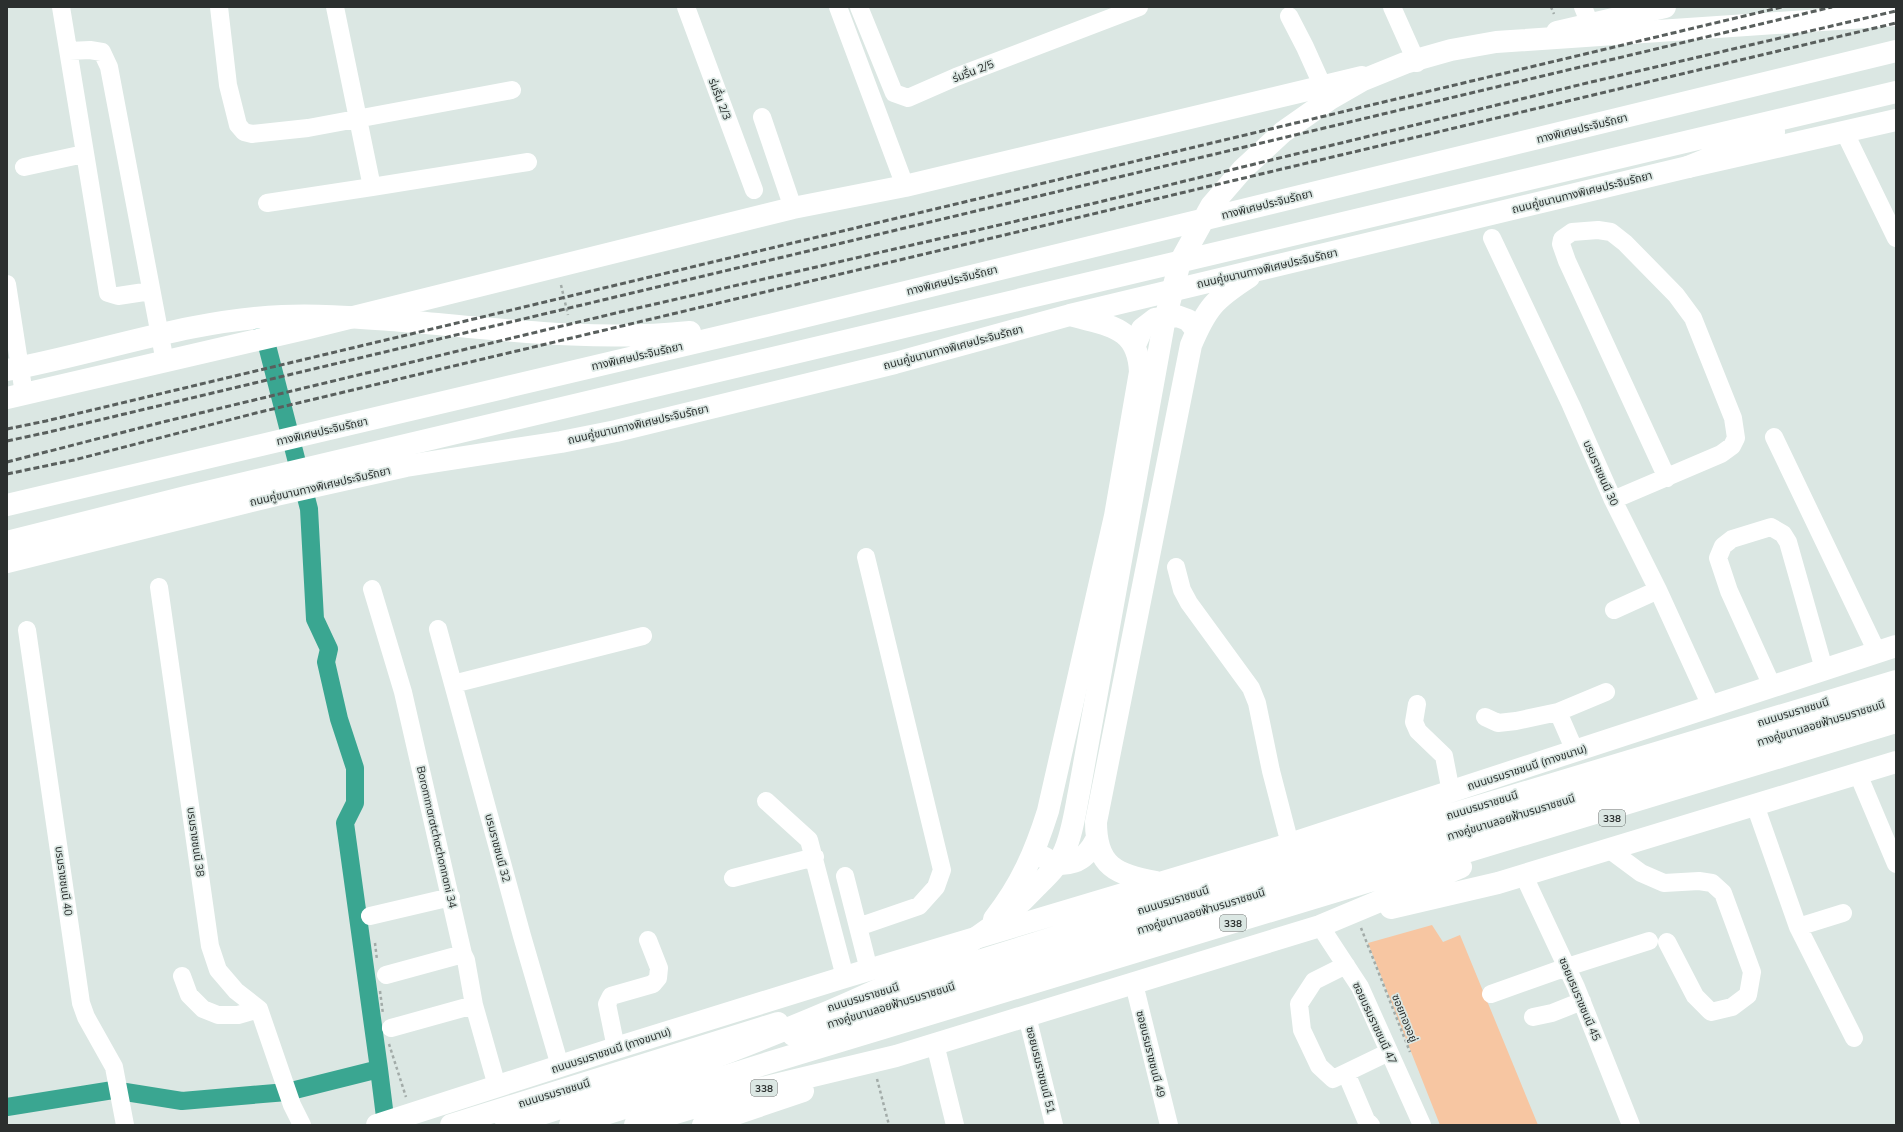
<svg xmlns="http://www.w3.org/2000/svg" width="1903" height="1132" viewBox="0 0 1903 1132" font-family="Mulish,'Noto Sans Thai',sans-serif">
<style>
.green{fill:#f7c6a2}
.lines{fill:none;stroke-linecap:round;stroke-linejoin:round}
.canal{stroke:#3aa691;stroke-width:18}
.path{stroke:#a2aba8;stroke-width:2.5;stroke-dasharray:3 3;stroke-linecap:butt}
.minor{stroke:#fff;stroke-width:18}
.major{stroke:#fff;stroke-width:22}
.highway{stroke:#fff;stroke-width:22}
.rail{stroke:#595f5d;stroke-width:3;stroke-dasharray:6 3;stroke-linecap:butt}
.labels{text-anchor:middle;stroke-width:3.5;stroke-linejoin:round;paint-order:stroke}
.shield{fill:#dbe7e3;stroke:#606664;stroke-width:1}
.shield-label{font-size:10px;font-weight:bold;fill:#2b2f2e}
.street-label{font-size:11px;fill:#2b2f2e;stroke:#dbe7e3}
</style>
<rect width="100%" height="100%" fill="#dbe7e3"/>
<path class="green" d="M1432,925l11,17 17,-7 78,190h-98l-72,-182z"/>
<g class="lines">
<path class="canal" d="M262,326l47,183 6,110 14,30 -3,13 13,57 16,49v35l-10,20 34,246
M7,1107l106,-17 69,11 105,-9 92,-23 7,56"/>
<path class="path" d="M1551,7l3,7
M561,285l7,30
M1361,928l49,124
M375,943l2,17
M380,991l3,23
M389,1044l17,53
M877,1079l12,46"/>
<path class="minor" d="M61,7l47,286 10,3 33,-5
M219,7l9,78 10,40 6,7 8,2 56,-6 204,-38
M686,7l68,183
M838,7l67,179
M859,7l35,86 14,5 48,-21 183,-70
M1392,7l25,56
M1583,7l7,17
M1289,16l16,31 18,40
M69,51l21,-1 12,2 7,15 56,295
M762,117l31,91
M1845,133l51,105
M24,167l60,-13
M372,187l156,-25
M267,203l105,-16 -37,-180
M1492,238l79,167 42,95 45,90 53,116
M7,284l17,110
M1774,437l103,215
M1613,500l108,-46 11,-8 4,-8 -3,-20 -40,-100 -17,-23 -51,-52 -14,-11 -13,-2 -26,2 -10,7 -1,5 6,17 100,217
M1176,567l6,23 7,13 62,85 6,15 14,68 19,73
M159,587l51,359 8,24 18,21 23,18 33,96 10,20
M372,589l31,103 60,262 3,6 8,45 23,81
M1614,610l44,-20
M438,629l84,307 38,130
M27,630l54,373 5,14 28,50 11,58
M453,684l190,-48
M1772,686l-43,-95 -11,-33 5,-12 9,-7 39,-12 12,7 5,8 36,127
M1417,704l-3,18 4,9 26,25 7,36
M1558,712l17,39
M1485,717l13,6 18,-2 42,-9 48,-20
M1858,774l38,90
M766,801l43,39 36,137
M1755,805l43,122 56,111
M1610,850l31,23 23,10 35,-2 13,2 11,10 29,79 -4,23 -16,12 -21,5 -16,-16 -28,-54
M845,876l24,94
M1524,876l52,111 55,138
M733,878l82,-21
M370,916l81,-19
M1320,926l40,61 62,138
M858,927l61,-21 17,-19 6,-17 -76,-313
M1798,927l45,-14
M1346,965l-32,16 -15,23 3,26 17,36 14,13 56,-27
M386,975l77,-21
M182,976l7,19 14,14 15,6h20l21,-6
M1134,984l35,141
M1491,994l76,-27 82,-26
M1027,1016l27,109
M1533,1017l19,-4 30,-12
M391,1028l83,-23
M935,1044l20,81
M616,1048l-9,-44 4,-8 42,-12 5,-6 1,-10 -11,-28
M1346,1073l20,47 5,5"/>
<path class="major" d="M1557,32l108,-25
M1135,345l7,-16 13,-10 22,-3 11,4 9,11
M7,398l302,-70 484,-120 112,-22 457,-109
M7,562l269,-67 130,-29 155,-24 55,-11 279,-68 175,-48 618,-148 208,-47
M1043,857c22,14 42,5 53,-17
M1156,882c-40,-8 -60,-15 -60,-60l95,-477c16,-38 24,-46 58,-68
M1391,908l107,-25 398,-121
M994,919c27,-34 41,-67 54,-108l67,-295 25,-144c-2,-47 -33,-46 -70,-57
M908,983l465,-145 523,-157
M793,1035l1103,-335
M377,1125l239,-77 229,-71 445,-133 606,-198
M451,1125l327,-102
M506,1125l205,-64
M570,1125l201,-63 1125,-340
M635,1125l111,-33 150,-36 424,-130 141,-59
M703,1125l100,-34"/>
<path class="highway" d="M1688,167l86,-35
M7,370c92,-17 181,-50 275,-54 40,-2 80,2 121,5 95,8 191,21 287,11
M7,505l763,-180 1126,-274
M7,542l179,-45 1710,-405
M692,1066c58,-22 115,-44 172,-70 64,-28 124,-57 172,-109 10,-10 21,-20 27,-33 9,-18 12,-42 16,-62l85,-469 16,-61 31,-56 32,-37 40,-37 47,-33 33,-19 42,-17 46,-13 45,-8 400,-27"/>
<path class="rail" d="M7,429l39,-8 1736,-414
M7,441l42,-9 1783,-425
M7,462l160,-41 449,-108 479,-110 492,-120 309,-72
M7,474l67,-14 182,-47 1640,-390"/>
</g>
<g class="labels">
<g class="shield">
<rect x="1599" y="810" width="26" height="16" rx="3"/>
<rect x="1220" y="915" width="26" height="16" rx="3"/>
<rect x="751" y="1080" width="26" height="16" rx="3"/>
</g>
<g class="shield-label">
<text x="1612" y="822">338</text>
<text x="1233" y="927">338</text>
<text x="764" y="1092">338</text>
</g>
<g class="street-label">
<text transform="translate(973 71) rotate(-21)" y="4">ร่มรื่น 2/5</text>
<text transform="translate(720 99) rotate(69)" y="4">ร่มรื่น 2/3</text>
<text transform="translate(1582 128) rotate(-14)" y="4">ทางพิเศษประจิมรัถยา</text>
<text transform="translate(1582 192) rotate(-14)" y="4">ถนนคู่ขนานทางพิเศษประจิมรัถยา</text>
<text transform="translate(1267 204) rotate(-14)" y="4">ทางพิเศษประจิมรัถยา</text>
<text transform="translate(1267 268) rotate(-13)" y="4">ถนนคู่ขนานทางพิเศษประจิมรัถยา</text>
<text transform="translate(952 280) rotate(-14)" y="4">ทางพิเศษประจิมรัถยา</text>
<text transform="translate(953 347) rotate(-15)" y="4">ถนนคู่ขนานทางพิเศษประจิมรัถยา</text>
<text transform="translate(637 356) rotate(-13)" y="4">ทางพิเศษประจิมรัถยา</text>
<text transform="translate(638 424) rotate(-13)" y="4">ถนนคู่ขนานทางพิเศษประจิมรัถยา</text>
<text transform="translate(322 431) rotate(-13)" y="4">ทางพิเศษประจิมรัถยา</text>
<text transform="translate(1601 473) rotate(66)" y="4">บรมราชชนนี 30</text>
<text transform="translate(320 486) rotate(-13)" y="4">ถนนคู่ขนานทางพิเศษประจิมรัถยา</text>
<text transform="translate(1793 712) rotate(-17)" y="4">ถนนบรมราชชนนี</text>
<text transform="translate(1821 723) rotate(-17)" y="4">ทางคู่ขนานลอยฟ้าบรมราชชนนี</text>
<text transform="translate(1527 767) rotate(-18)" y="4">ถนนบรมราชชนนี (ทางขนาน)</text>
<text transform="translate(1482 805) rotate(-17)" y="4">ถนนบรมราชชนนี</text>
<text transform="translate(1511 817) rotate(-17)" y="4">ทางคู่ขนานลอยฟ้าบรมราชชนนี</text>
<text transform="translate(437 837) rotate(77)" y="4">Borommaratchachonnani 34</text>
<text transform="translate(196 842) rotate(82)" y="4">บรมราชชนนี 38</text>
<text transform="translate(498 848) rotate(75)" y="4">บรมราชชนนี 32</text>
<text transform="translate(64 881) rotate(82)" y="4">บรมราชชนนี 40</text>
<text transform="translate(1173 900) rotate(-17)" y="4">ถนนบรมราชชนนี</text>
<text transform="translate(1201 911) rotate(-17)" y="4">ทางคู่ขนานลอยฟ้าบรมราชชนนี</text>
<text transform="translate(863 997) rotate(-17)" y="4">ถนนบรมราชชนนี</text>
<text transform="translate(1580 999) rotate(67)" y="4">ซอยบรมราชชนนี 45</text>
<text transform="translate(891 1005) rotate(-17)" y="4">ทางคู่ขนานลอยฟ้าบรมราชชนนี</text>
<text transform="translate(1405 1018) rotate(68)" y="4">ซอยทองอยู่</text>
<text transform="translate(1375 1023) rotate(65)" y="4">ซอยบรมราชชนนี 47</text>
<text transform="translate(611 1050) rotate(-18)" y="4">ถนนบรมราชชนนี (ทางขนาน)</text>
<text transform="translate(1151 1054) rotate(76)" y="4">ซอยบรมราชชนนี 49</text>
<text transform="translate(1041 1070) rotate(76)" y="4">ซอยบรมราชชนนี 51</text>
<text transform="translate(554 1093) rotate(-17)" y="4">ถนนบรมราชชนนี</text>
</g>
</g>
<rect width="1903" height="1132" fill="none" stroke="#2b2f2e" stroke-width="16"/>
</svg>
